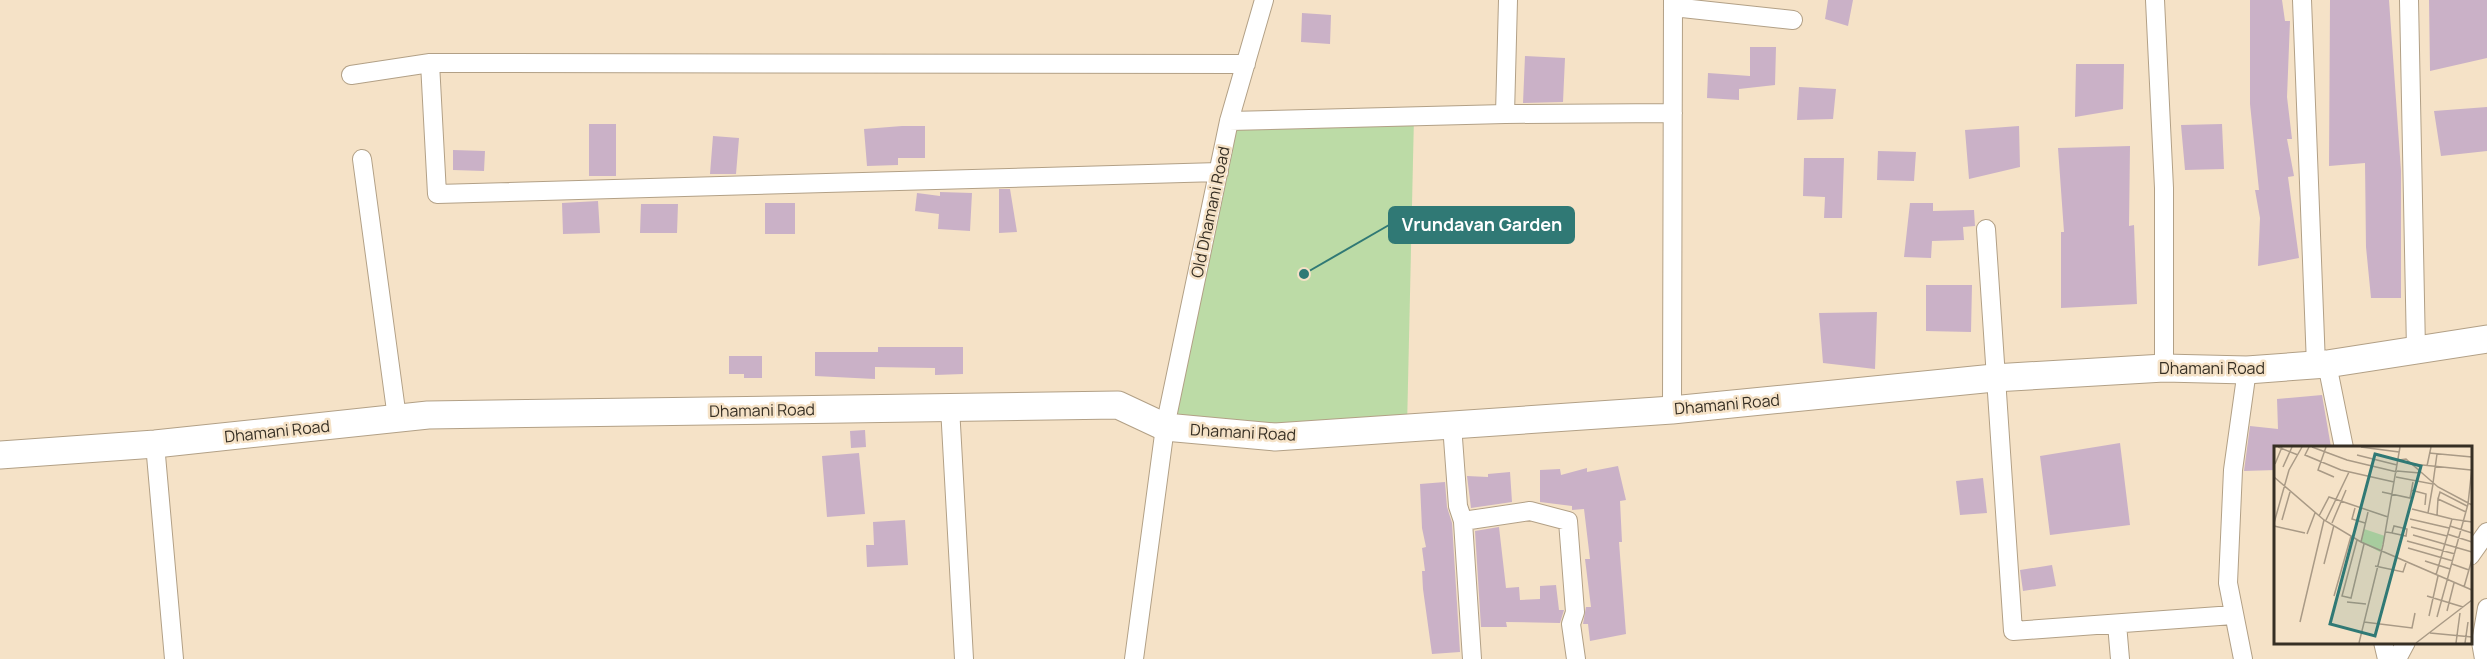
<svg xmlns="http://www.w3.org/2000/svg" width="2487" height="659" viewBox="0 0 2487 659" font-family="Manrope,sans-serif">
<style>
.green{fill:#bcdba6}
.building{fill:#cab1c7}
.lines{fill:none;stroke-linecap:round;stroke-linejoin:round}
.street-casing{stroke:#b2a086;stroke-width:20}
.secondary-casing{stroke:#b2a086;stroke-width:29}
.street{stroke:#fff;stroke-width:18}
.secondary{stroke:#fff;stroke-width:27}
.labels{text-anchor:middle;stroke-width:5;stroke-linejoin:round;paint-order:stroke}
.street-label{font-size:16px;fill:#362f24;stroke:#f5e2c7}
.inset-road{fill:none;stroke:#a99a86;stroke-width:1.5}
.view{fill:#307975;fill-opacity:0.15;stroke:#307975;stroke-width:3}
.inset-edge{fill:none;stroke:#362f24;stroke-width:3}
.leader{fill:none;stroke:#307975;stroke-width:2}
.callout-dot{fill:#307975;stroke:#f5e2c7;stroke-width:2}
.callout{fill:#307975;stroke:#307975;stroke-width:2}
.callout-label{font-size:18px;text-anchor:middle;font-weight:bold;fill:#fff}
</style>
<rect width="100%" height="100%" fill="#f5e2c7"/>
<path class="green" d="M1414,116l-7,312 -242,-1 64,-306z"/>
<path class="building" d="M1828,0h25l-5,26 -23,-7z
M2250,0h32l3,21h5l-3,76 5,42h-5l7,37 -6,1 11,81 -41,8 2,-48 -5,-28h4l-9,-86z
M2330,0h59l12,171v127h-30l-5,-51 -1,-84 -36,3z
M2429,0h58v58l-57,13z
M1302,13l29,2 -1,29 -29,-2z
M1750,47h26l-1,38 -36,4v11l-32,-2 1,-25 42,3z
M1525,56l40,2 -2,44 -40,1z
M2076,64h48l-1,45 -48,8z
M1799,87l37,2 -3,30 -36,1z
M2487,107v44l-46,5 -7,-45z
M589,124h27v52h-27z
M2222,124l2,45 -39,1 -4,-45z
M902,126h23v32h-27v7l-31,1 -3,-37z
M2019,126l1,41 -51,12 -4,-49z
M713,136l26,2 -3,36h-26z
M2130,146l-1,80 5,-1 3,79 -76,4v-76h3l-6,-84z
M453,150l32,1 -1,20 -31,-1z
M1878,151l38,1 -2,29 -37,-1z
M1804,158h40l-2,60h-18l1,-21 -22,-1z
M999,189h11l7,43 -18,1z
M940,192l32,1 -2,38 -32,-2 1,-15 -24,-3 2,-18 23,3z
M598,201l2,32 -37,1 -1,-31z
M765,203h30v31h-30z
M1910,203h23v8l41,-1 1,16 -12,1 1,13 -32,1 -1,17 -27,-1z
M641,204h37l-1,29h-37z
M1926,285h46l-1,47 -45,-1z
M1877,312l-2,57 -52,-6 -4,-50z
M878,347h85v27l-28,1v-7l-60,-1v12l-60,-3v-24h63z
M729,356h33v22h-18v-4h-15z
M2322,395l9,52h-55v23l-32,1 6,-45 28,3 -1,-30z
M865,430l1,17 -15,1 -1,-17z
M2120,443l10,82 -80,10 -10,-79z
M859,453l6,61 -38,3 -5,-61z
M1618,466l8,34 -6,1 2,41h-3l7,92 -36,7 -2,-17h-5l3,-17h5l-6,-48h5l-6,-50 -12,1v-4l-32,-4v-32l20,-1 1,6 26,-7v4z
M1510,472l2,30 -41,6 -4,-32 21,1v-3z
M1983,478l4,35 -27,2 -4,-34z
M1445,482l2,25 5,16 8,129 -28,2 -9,-65 -1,-18h3l-3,-23 4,-1 -4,-19 -2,-44z
M905,520l3,45 -41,2 -1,-22h8l-1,-23z
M1499,527l7,61 13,-1 1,13 20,-1v-13l16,-1 3,25h5l-4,13 -54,-1 1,5h-26l-6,-96z
M2052,565l4,21 -33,5 -3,-21z"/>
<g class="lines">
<g class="street-casing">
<path id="street" d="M2155,0l9,188v180
M2302,0l14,365
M2409,0l7,350
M1673,7l120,13
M351,75l79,-12
M1505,114l3,-114
M1229,121l276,-7 168,-1
M362,159l35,259
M1219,172l-782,22 -7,-131 816,1
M1986,229l27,402 220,-16
M2327,364l17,84
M950,407l14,252
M1672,410l1,-410
M1452,425l6,81 5,15 67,-10 38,10 7,91 -4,12 5,35
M155,444l19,215
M1463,522l9,137
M2470,556l17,-24
M2117,624l3,35
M2383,642l4,17
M1134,659l31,-232 64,-306 35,-121
M2243,659l-15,-76 5,-113 14,-100
M2397,659l9,-17
M2484,659l-3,-17 6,-34"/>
</g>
<g class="secondary-casing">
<path id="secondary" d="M0,455l155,-11 273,-29 690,-10 47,22 110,10 397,-27 322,-32 170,-10 83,2 80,-6 160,-25"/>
</g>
<use href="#street" class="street"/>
<use href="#secondary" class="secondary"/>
</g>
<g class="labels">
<g class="street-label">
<text transform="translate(1210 212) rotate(-78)" y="6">Old Dhamani Road</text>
<text x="2212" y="374">Dhamani Road</text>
<text transform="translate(1727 404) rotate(-5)" y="6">Dhamani Road</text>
<text transform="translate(762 410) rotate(-1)" y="6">Dhamani Road</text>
<text transform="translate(277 431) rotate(-6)" y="6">Dhamani Road</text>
<text transform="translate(1243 432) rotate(3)" y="6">Dhamani Road</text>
</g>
</g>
<g transform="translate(2274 446)">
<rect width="198" height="198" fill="#f5e2c7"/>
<path d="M90,83l21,7 -5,16 -19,-10z" fill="#bcdba6"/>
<path class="inset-road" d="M4,1l20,8M35,1l-4,8 36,15 53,12M38,1l35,13 50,12M52,1l-8,23 16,7M87,1l38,5M155,7l43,4M83,9l40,10M125,14l7,-1 32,28 34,18M1,18l7,-17M139,18l58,6M153,20l4,-19M9,21l9,-20M123,25l23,2M0,31l50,43 37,22 111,48M122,31l37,7 -5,29M159,37l4,-29M137,44l15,4 -1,11M108,46l28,6 3,-16M164,53l2,-7 27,14M81,62l-3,11 13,4M138,63l40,10M163,69l1,-16 28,13M45,70l10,-19 59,20M136,73l39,9M8,74l8,-28M52,74l23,-48M0,77l15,-53 13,-23M58,77l14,-33M0,80l31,7M176,80l22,7M137,81l36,9M112,86l6,1 2,-7 13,3 -1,7 -14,-3M33,88l8,-21M173,88l25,8M139,89l59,17M83,94l-15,56 9,2 13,-54M133,95l48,13M87,96l7,-30M134,102l45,13M151,115l25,8M50,118l10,-39M178,118l17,6M101,120l28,6 3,-9M162,129l16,-56 20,3M190,141l8,-28M60,150l17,-60M153,150l36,11M73,156l19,2M173,165l7,-28M155,170l9,-40M163,171l31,-113 4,-37M26,176l24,-102M90,176l48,6 3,-15M156,187l42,4M85,197l24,-98 17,-98M142,197l56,-43M182,197l4,-30M191,197l3,-21"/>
<path class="view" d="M101,8l46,12 -46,170 -45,-12z"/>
<rect width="198" height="198" class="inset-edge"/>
</g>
<path class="leader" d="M1304 274L1389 225"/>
<circle class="callout-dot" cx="1304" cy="274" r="6"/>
<rect class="callout" x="1389" y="207" width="185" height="36" rx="6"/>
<g class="callout-label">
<text x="1482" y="231">Vrundavan Garden</text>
</g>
</svg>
